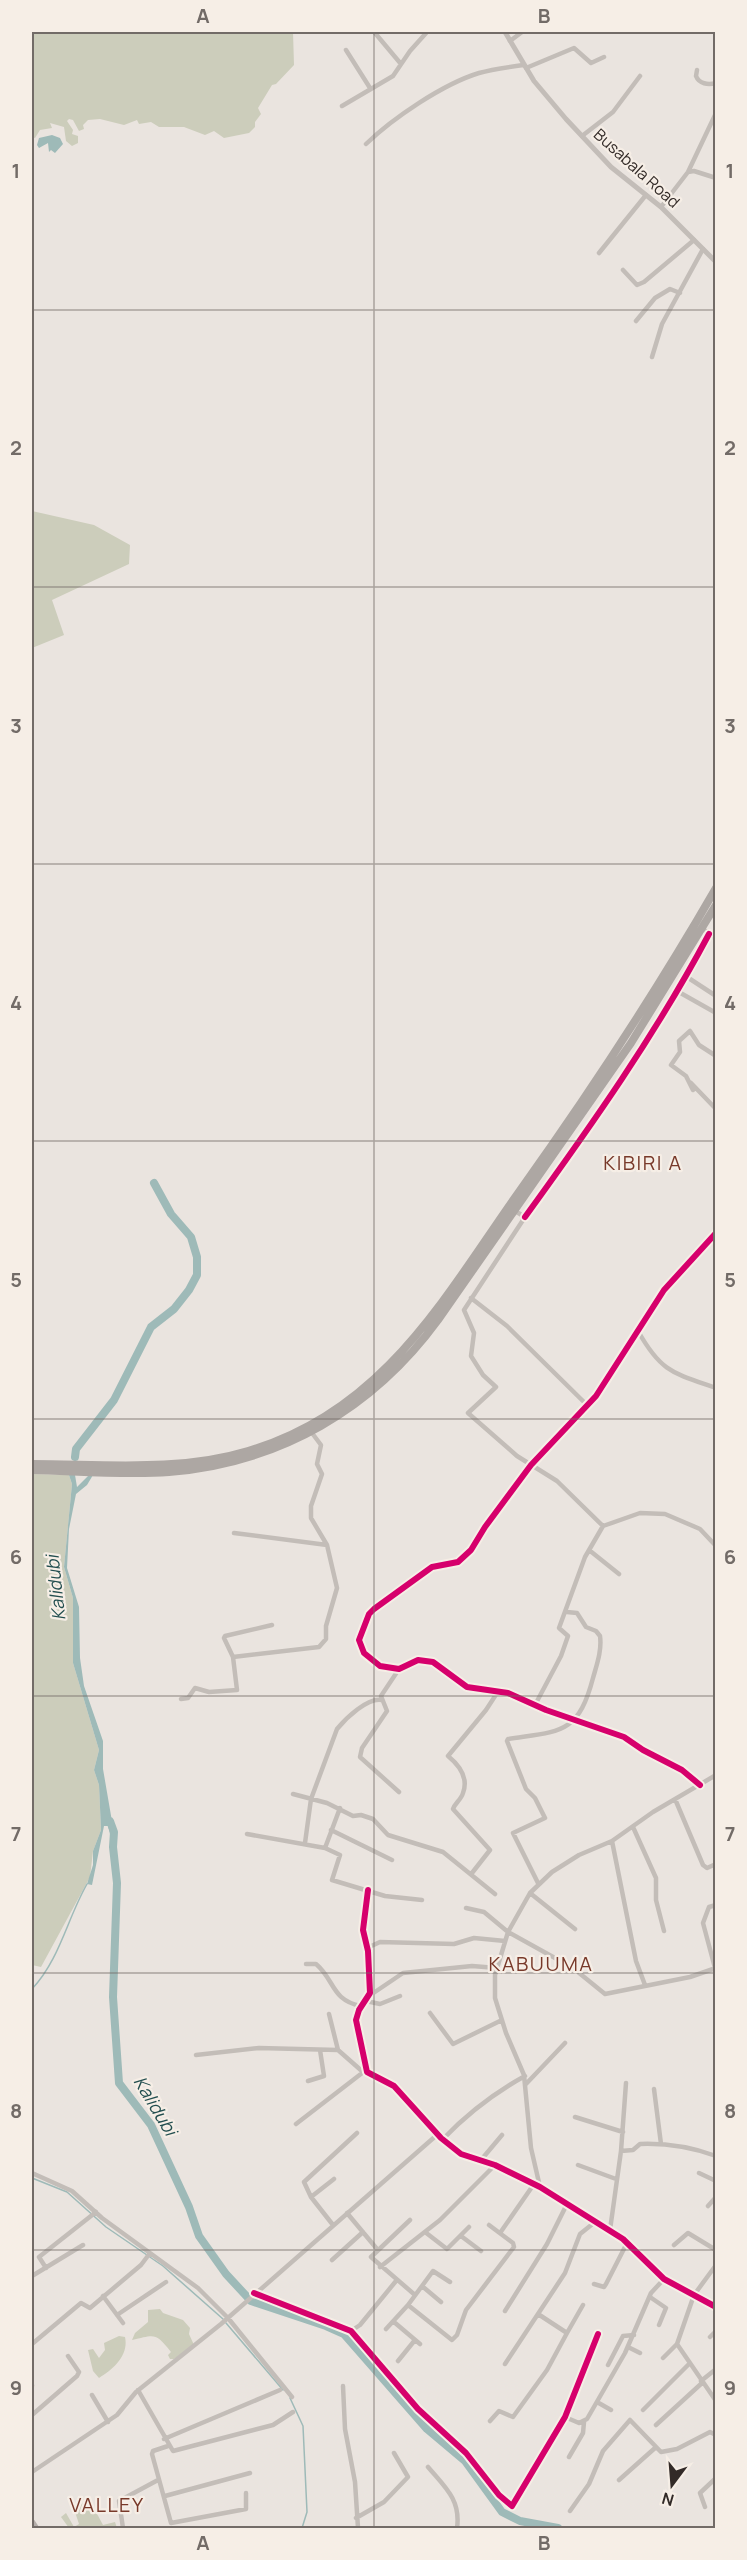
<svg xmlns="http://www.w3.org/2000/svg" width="747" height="2560" viewBox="0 0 747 2560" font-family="Manrope,sans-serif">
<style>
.green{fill:#cccdbb}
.water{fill:#9ebab8}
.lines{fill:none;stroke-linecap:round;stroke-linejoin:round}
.stream{stroke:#9ebab8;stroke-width:1.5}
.river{stroke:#9ebab8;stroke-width:8}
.minor{stroke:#c3bdb8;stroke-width:4.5}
.tertiary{stroke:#c3bdb8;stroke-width:5}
.secondary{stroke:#b4ada9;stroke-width:6}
.trunk{stroke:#ada7a3;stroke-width:8}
.cycleway-casing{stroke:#f6eee6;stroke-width:10}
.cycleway{stroke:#d6006c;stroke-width:6}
.grid{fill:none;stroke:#726b67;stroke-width:1.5;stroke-opacity:0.55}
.labels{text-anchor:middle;stroke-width:4.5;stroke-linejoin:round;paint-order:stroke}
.street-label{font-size:16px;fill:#322a27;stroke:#f6eee6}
.water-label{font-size:18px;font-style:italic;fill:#224e4f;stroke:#f6eee6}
.quarter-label{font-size:20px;letter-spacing:1.5px;fill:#78392a;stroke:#f6eee6}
.neatline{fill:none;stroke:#726b67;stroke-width:2}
.grid-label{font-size:20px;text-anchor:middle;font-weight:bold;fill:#726b67}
</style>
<rect width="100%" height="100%" fill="#eae4df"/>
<path class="green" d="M32,32h90v2l4,-2h167l1,33 -18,19 -4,1 -14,23 3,6 -6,8v5l-6,6 -25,5 -10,-7 -9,4 -21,-8h-25l-8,-5 -12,2 -2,-4 -13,5 -24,-6 -12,1 -5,5 1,4 -5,2 -6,-11 -4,-1 -2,2 6,9 -1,4 6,2v7l-6,3 -6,-5 -2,-14 -14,-4 2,5 -12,2 -5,8 -3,-1z
M32,511l62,14 36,20 -1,19 -77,36 12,35 -32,13z
M32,1474l37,1 3,9 -8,83 9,31v65l26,87 -5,20 5,15 2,45 -8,21 -3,26 -49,90 -9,-2z
M160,2309l3,4 20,7 7,8 -1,6 5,11 -20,14h-4l-2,-4 3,-3c-16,-20 -16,-17 -39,-12l3,-7 13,-11v-12z
M119,2336l6,1c4,18 -11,32 -26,41l-6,-7 -5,-21 5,-1 6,9 6,-8 -1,-7z
M89,2499l14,26 12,-3 2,6h-48l-8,-11 5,-4 8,14 5,-3 -5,-15z"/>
<path class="water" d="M52,135l8,3 3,6 -8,9 -4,-3 -2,2 -1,-9 -9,5 -2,-3 2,-7z
M69,1475h6l2,12 12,-12h4l-6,10 -11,9 -7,35 -2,39 12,39 1,51 4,28 19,55v28l11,64 -4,1 -2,-8h-4l-12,59 -5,-1 6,-19v-14l8,-21 -2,-45 -5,-15 5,-20 -26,-87v-65l-9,-31 8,-83z"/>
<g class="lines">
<path class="stream" d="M32,1989c28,-30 35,-70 55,-105
M32,2178l35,14 39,35 57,39 60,53
M226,2323l57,67
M290,2398l13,28 4,86 -5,16"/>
<path class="river" d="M75,1457l1,-8 38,-49 37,-73 23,-18 15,-19 8,-15v-18l-6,-20 -20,-23 -17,-31
M110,1821l4,11 -1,15 4,36 -4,114 6,86 32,42 38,82 10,29 27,38 25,27 75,25 18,8 83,95 38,32 37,51 18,9 38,7"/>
<path class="minor" d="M375,33l26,31
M510,41l12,-9
M346,50l24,38
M526,68l48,-20 17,15 13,-6
M697,70l-1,6c3,8 12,9 20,7
M342,106l51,-30 17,-25 17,-19
M582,136l31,-24 27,-36
M366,144c27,-26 77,-60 113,-71 14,-4 30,-6 45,-8
M688,172l6,-1 22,7
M661,207l27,-35 28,-59
M599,253l47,-58
M623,270l14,15 7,-3 50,-42
M636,321l19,-23 15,-9 10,4
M652,357l10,-33 41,-75
M703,929l13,9
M687,977l29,19
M677,991l39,22
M691,1083l25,26
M693,1090l-7,-14 -15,-11 9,-13 -1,-11 11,-10 9,14 17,11
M515,1211l10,6 -61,93 10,23 -3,23 12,19 13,12 -28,26 49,43 40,25 46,45
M525,1217c66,-91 131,-183 184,-283
M471,1298l36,28 80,79
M638,1331c23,41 35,42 78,57
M234,1533l93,12
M589,1550l30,24
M233,1657l86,-10 7,-8v-13l11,-38 -10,-43 -16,-27v-12l11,-32 -5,-10 4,-19 -9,-12
M399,1669l-18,27 6,15 -25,37 -2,9 39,35
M181,1699l7,-1 7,-10 14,4 28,-2 -4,-33 -9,-19 1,-2 47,-11
M535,1705l26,-49 7,-20 -9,-8 26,-71 18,-31 37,-13 25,1 35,15 16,17
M700,1785l-18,-15 -39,-20 -19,-13 -78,-27 -38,-17 -41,-6 -34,-25 -15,-2 -19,9 -19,-3 -16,-13 -5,-13 10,-26 5,-5 58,-42 26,-5 13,-12 14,-23 46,-62 65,-69 68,-106 52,-57
M293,1794l34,9 26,13 8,-1 12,4 15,16 55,17 52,42
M675,1799l28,66 4,3 9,-4
M340,1808l-15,40 15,7 -8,25 53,16 37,4
M633,1827l23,51v22l8,31
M331,1830l61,30
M247,1834l78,14
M612,1841l24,120 9,24
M305,1843l6,-44 26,-70c9,-11 31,-32 45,-29
M472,1873l18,-23 -37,-41c2,-6 8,-9 10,-16 6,-16 -4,-28 -15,-37l38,-46 13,-20
M538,1883l-25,-50 32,-15 -10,-20 -9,-9 -19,-48 1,-2c52,-8 70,-4 85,-61 4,-14 9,-28 7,-42l-4,-5 -10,-4 -9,-14 -10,-1
M368,1890l-5,40 5,21 2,42 -11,17 -3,10 11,52 27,14 47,52 20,16 34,11 45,22 83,52 41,40 52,28
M530,1893l45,36
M466,1908l18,4 24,20 65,36 32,26 85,-17 26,-9
M367,1948l13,-6 74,2 20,-6 31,3
M306,1964h10c19,16 15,36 45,42
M715,1968l-12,-45 6,-16 7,-2
M369,1996l34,-23 69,-7 25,2
M366,2001l14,3 20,-8
M430,2013l23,31 49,-24
M329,2014l9,36 25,22
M196,2055l63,-7 79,2
M308,2081l16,-5 -4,-26
M525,2085l40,-42
M654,2089l7,55
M575,2117l48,15
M296,2124l70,-54
M443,2139c24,-25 51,-46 82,-63
M621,2151l12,-1 7,-6c26,-1 51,3 76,12
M481,2160l21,-25
M578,2165l38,14
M32,2173l40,18 30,27 96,70 30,30 64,79
M699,2173l17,8
M540,2187l-9,-39 -7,-73 -18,-42 -11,-35v-23l13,-43 22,-39 22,-21 27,-17 33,-14 41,-29 63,-37
M311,2197l23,-18
M708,2206l8,-9
M347,2213l30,36
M410,2220l-39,37 44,38
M333,2225l-22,-28 -7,-15 53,-49
M610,2230l11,-79 5,-68
M425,2232l22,17 22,-22
M500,2233l34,-49
M461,2236l20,15
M674,2245l14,-12 28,17
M332,2260l31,-28
M716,2265l-22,30 -17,49 39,57
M380,2267l60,-47 55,-55
M46,2268l-7,-11 57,-45
M32,2276l51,-31
M594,2284l10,3 2,-3 21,-41
M422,2286l11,-15 17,11
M254,2293l97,38 67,78 48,44 33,42 13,11 53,-89 33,-83
M103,2296l20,27
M650,2297l16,11 -7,17
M441,2302l-19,-16 -14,19 44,35 5,-5 9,-25 48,-63 -1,-4 -24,-18
M505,2311l42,-67 20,-40
M117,2315l49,-33
M394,2322l26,22
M386,2329l22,-24
M351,2331l9,-6 36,-44
M567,2333l16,-28
M710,2337l6,-6
M32,2344l49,-41 9,5 51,-43 9,-12
M628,2347l12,6
M663,2358l14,-14
M398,2361l17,-21
M505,2364l60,-91 15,-39 15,-12
M608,2365l15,-29 11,-1
M701,2381l15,-12
M32,2385v1
M343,2386l2,43 10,53 3,46
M138,2390l35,61 100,-26 20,-13
M92,2395l16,27
M597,2402l14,8
M643,2410l47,-47
M32,2415l45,-39 2,-4 -11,-16
M565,2417l14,6 8,-4 38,-66 26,-60 13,-14
M490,2421l9,-10 14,6 34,-47 20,-37 -29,-19
M656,2425l46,-42
M164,2439l116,-49
M168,2446l-15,5 -1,3 19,69 75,-14v-16
M569,2457l14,-24 1,-11
M428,2467c17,20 33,33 29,61
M32,2472l85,-57 19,-23 85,-68 217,-190
M619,2480l36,-32
M165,2496l85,-23
M705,2507l-5,-14 16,-15
M570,2511l19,-27 14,-33 27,-31 31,32 16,-3 33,-17 6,3
M356,2518l28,-16 24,-25 -14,-24
M123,2528l-4,-27 39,-21"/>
<path class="tertiary" d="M505,32l29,49 32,38 45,48 50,40 55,55"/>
<path class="secondary" d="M32,2522l4,6"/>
<path class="trunk" d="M32,1464c71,0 147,8 216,-13 137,-40 197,-155 273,-262 70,-98 135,-197 195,-301
M32,1470c45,1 92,5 137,2 111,-9 204,-63 269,-152l193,-277 85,-138"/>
<g class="cycleway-casing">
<path id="cycleway" d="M525,1217c66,-91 131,-183 184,-283
M700,1785l-18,-15 -39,-20 -19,-13 -78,-27 -38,-17 -41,-6 -34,-25 -15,-2 -19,9 -19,-3 -16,-13 -5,-13 10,-26 5,-5 58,-42 26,-5 13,-12 14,-23 46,-62 65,-69 68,-106 52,-57
M368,1890l-5,40 5,21 2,42 -11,17 -3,10 11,52 27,14 47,52 20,16 34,11 45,22 83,52 41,40 52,28
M254,2293l97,38 67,78 48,44 33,42 13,11 53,-89 33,-83"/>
</g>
<use href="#cycleway" class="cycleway"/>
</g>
<path class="grid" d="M374,32v2496M32,310h684M32,587h684M32,864h684M32,1141h684M32,1419h684M32,1696h684M32,1973h684M32,2250h684"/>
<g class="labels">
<g class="street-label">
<text transform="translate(637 168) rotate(42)" y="6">Busabala Road</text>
</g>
<g class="water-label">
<text transform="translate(56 1588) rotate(-96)" y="6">Kalidubi</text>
<text transform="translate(155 2106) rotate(59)" y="6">Kalidubi</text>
</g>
<g class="quarter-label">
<text x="643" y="1170">KIBIRI A</text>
<text x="541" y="1971">KABUUMA</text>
<text x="107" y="2512">VALLEY</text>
</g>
</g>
<rect width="747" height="2560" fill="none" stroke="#f6eee6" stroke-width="66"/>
<g transform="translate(672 2485) rotate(196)" stroke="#f6eee6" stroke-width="4.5" paint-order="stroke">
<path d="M0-4.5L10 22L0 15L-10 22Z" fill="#322a27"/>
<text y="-9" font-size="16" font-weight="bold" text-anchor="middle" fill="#322a27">N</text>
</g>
<rect x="33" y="33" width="681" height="2494" class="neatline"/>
<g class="grid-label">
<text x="203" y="23">A</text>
<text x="544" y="23">B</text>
<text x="16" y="178">1</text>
<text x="730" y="178">1</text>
<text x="16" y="455">2</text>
<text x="730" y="455">2</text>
<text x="16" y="733">3</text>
<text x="730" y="733">3</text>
<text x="16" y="1010">4</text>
<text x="730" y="1010">4</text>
<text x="16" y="1287">5</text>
<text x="730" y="1287">5</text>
<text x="16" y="1564">6</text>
<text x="730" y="1564">6</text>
<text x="16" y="1841">7</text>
<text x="730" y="1841">7</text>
<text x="16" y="2118">8</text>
<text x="730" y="2118">8</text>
<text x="16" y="2395">9</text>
<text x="730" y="2395">9</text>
<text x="203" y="2550">A</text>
<text x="544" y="2550">B</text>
</g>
</svg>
